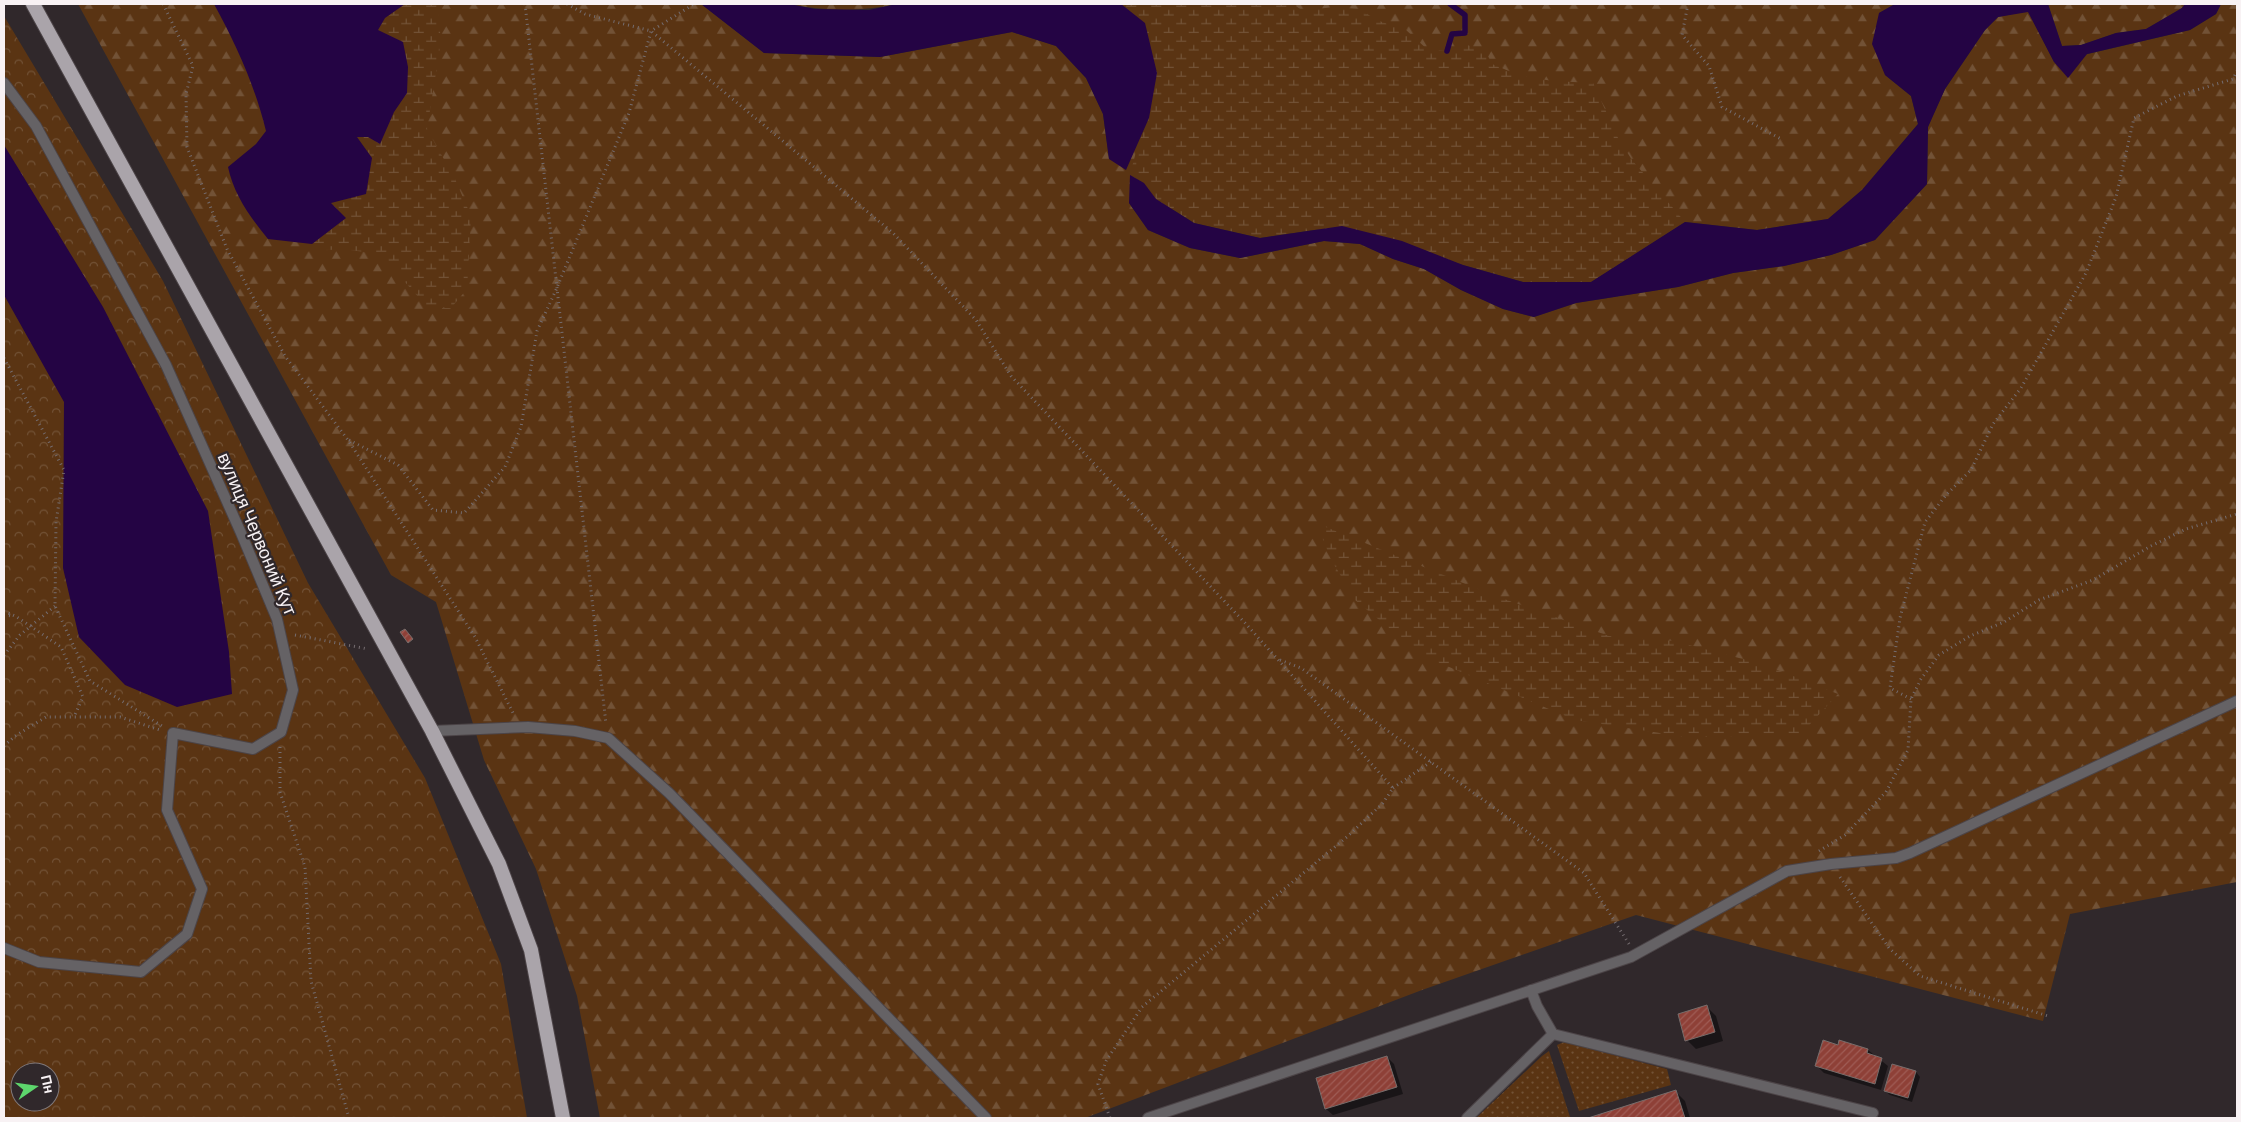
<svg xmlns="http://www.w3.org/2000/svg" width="2241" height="1122" viewBox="0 0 2241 1122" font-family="Barlow,sans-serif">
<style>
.grass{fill:url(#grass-dots)}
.forest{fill:url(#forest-firs)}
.wetland{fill:url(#wetland-marsh)}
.park{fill:url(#park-crowns);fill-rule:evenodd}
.water{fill:#240444}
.shadow{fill:#0007}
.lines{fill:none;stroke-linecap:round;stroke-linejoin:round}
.stream{stroke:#240444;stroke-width:5.5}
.building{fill:url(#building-hatch);stroke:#776d6b}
.service-casing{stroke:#4c4447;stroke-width:12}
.trunk-casing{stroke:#4c4447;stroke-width:16}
.path{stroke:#756d70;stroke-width:3;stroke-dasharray:1 4;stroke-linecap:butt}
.service{stroke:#656265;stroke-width:10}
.trunk{stroke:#aaa4aa;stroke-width:14}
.labels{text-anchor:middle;stroke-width:4.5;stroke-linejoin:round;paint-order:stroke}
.street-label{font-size:18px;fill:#f8f2f4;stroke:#30282b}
</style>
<defs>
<pattern id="grass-dots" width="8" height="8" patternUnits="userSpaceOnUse" patternTransform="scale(1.25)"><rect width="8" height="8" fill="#5a3413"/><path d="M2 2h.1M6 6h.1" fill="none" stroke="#725236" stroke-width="1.8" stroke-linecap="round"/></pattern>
<pattern id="forest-firs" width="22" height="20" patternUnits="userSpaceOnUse" patternTransform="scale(1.25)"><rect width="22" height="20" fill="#5a3413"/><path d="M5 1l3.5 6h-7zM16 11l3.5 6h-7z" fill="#725236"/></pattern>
<pattern id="wetland-marsh" width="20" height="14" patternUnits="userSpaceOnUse" patternTransform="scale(1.25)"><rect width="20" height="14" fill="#5a3413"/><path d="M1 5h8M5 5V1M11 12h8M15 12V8" fill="none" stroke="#725236"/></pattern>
<pattern id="park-crowns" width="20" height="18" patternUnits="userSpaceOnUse" patternTransform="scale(1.25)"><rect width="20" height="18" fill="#5a3413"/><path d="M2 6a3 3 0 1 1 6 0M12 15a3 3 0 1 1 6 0" fill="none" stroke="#725236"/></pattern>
<pattern id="building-hatch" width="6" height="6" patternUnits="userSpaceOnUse" patternTransform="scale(1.25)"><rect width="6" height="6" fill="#8e4037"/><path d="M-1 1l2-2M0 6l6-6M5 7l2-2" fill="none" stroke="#9f5c55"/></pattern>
</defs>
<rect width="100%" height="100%" fill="#30282b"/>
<path class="grass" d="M1564,1042l103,27 4,16 -92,26 -22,-66z
M1549,1051l21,66 -94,1 66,-62z"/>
<path class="forest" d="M78,4h623l63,49 116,4 132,-25 44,14 30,32 17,36 6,45 36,-136 -24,-19h774l-16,9 6,62 26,21 7,28 -56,66 -34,29 -71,11 -72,-8 -94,60 -189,-41 -273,-38 19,27 42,18 50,10 84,-17 36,3 33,15 31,10 37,21 42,19 31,8 42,-14 102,-16 55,-14 51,-7 47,-11 44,-15 52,-56 1,-57 17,-38 40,-59 13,-13 30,-6 26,51 136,-32 26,-16 5,-10h16v878l-167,32 -27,107 -407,-106 -214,75 -337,128h-485l-23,-122 -41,-127 -52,-109 -48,-158 -45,-27z
M789,4h108c-37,8 -71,7 -108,0z
M2048,4h137l-3,4 -36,21 -30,4 -35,12 -19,1z"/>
<path class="wetland" d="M405,4h32l4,37 -14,88 28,50 16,37 -4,73 -16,19h-23l-48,-54 -38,-5 -27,2 -3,-7 34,-26 -15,-15 41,-45 -15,-22 11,1 12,7 14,-32 13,-19 -30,-63 8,-12z
M1121,4h172l10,7 30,-4 24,2 25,13 24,8 22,20 19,1 18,-7 21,8 6,12 29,12 32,5 40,2 25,55 14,22 53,62 -94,60h-68l-60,-17 -121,-39 -82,12 -66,-15 -38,-24 -12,-16 -14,-8 8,-31 11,-26z
M1316,523l174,71 119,42 65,5 88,23 76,30 -38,41 -114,2 -111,-17 -152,-64 -68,-56 -23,-39z"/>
<path class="park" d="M4,16l159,265 145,302 117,195 76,186 26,154h-523zM20,1072h30v30h-30z"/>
<path class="water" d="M214,4h191l-20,14 -7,12 25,12 5,25 -1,26 -13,19 -14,32 -12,-7h-11l15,21 -6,36 -35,9 15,15 -34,26 -44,-5c-18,-22 -34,-44 -40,-72l28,-23 10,-13c-11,-45 -30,-87 -52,-127z
M701,4h88l26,5 54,1 28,-6h224l24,19 12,50 -8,45 -23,52 -17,-11 -6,-45 -17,-36 -30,-32 -44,-14 -132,25 -116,-4z
M1895,4h153l14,42 19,-1 35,-12 30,-4 36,-21 3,-4h36l-5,10 -26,16 -103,24 -19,24 -14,-16 -26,-50 -30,5 -13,13 -40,59 -17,38 -1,57 -52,56 -44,15 -47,11 -51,7 -55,14 -102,16 -42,14 -31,-8 -42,-19 -37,-21 -31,-10 -33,-15 -36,-3 -84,17 -50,-10 -42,-18 -19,-27 1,-28 14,8 12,16 38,24 66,15 82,-12 60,15 61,24 60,17h68l94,-60 72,8 71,-11 34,-29 56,-66 -7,-28 -26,-21 -13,-31 7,-31z
M4,145l99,162 105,204 21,141 3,42 -55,13 -52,-22 -46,-48 -16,-69 1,-166 -60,-107z"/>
<path class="shadow" d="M1707,1007l9,9 7,25 -27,8 -9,-9z
M1839,1046l29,4 20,16 -7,24 -57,-17 -7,-7z
M1387,1057l7,7 9,30 -70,21 -7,-6z
M1916,1072l4,5 -8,25 -22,-7 -5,-4z
M1675,1091l10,10 5,17h-98z"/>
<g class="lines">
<path class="stream" d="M1447,51l5,-17 13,-1v-18l-15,-11"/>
</g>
<path class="building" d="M405,629l8,10 -5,4 -8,-11z
M1707,1005l8,27 -30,9 -7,-27z
M1823,1040l15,5 1,-5 29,9 -1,4 15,5 -7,26 -60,-18z
M1387,1056l10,31 -72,22 -9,-31z
M1892,1064l24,7 -8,27 -24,-7z
M1676,1090l9,28h-97z"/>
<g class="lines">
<g class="service-casing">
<path id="service" d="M4,83l32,43 130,239 75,168 36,86 16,71 -12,42 -28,17 -80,-16 -6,77 35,79 -15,45 -46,38 -102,-10 -35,-14
M432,731l96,-4 47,4 33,7 61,55 317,325
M1531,990l6,16 16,28 320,79
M1148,1118l483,-161 156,-86 44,-7 65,-6 14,-5 327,-152
M1467,1118l86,-84"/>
</g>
<g class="trunk-casing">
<path id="trunk" d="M33,4l399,727 67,133 32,86 32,168"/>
</g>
<path class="path" d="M163,4l30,62 -7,28 1,53 40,102 58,107 63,84 127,197 38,76
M525,4l81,720
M567,4l18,10 66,17 242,202 83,87 35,56 235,248 147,164 -10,15 -35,33 -206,171 -36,54 -8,23 12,34
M1688,4l-6,31 27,31 13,41 61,33
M4,358l60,112 -8,52 -1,84 35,75 72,45
M349,440l49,25 35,45 31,3 41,-46 16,-40 16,-96 19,-41 73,-177 22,-82 43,-27
M4,611l13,6 44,30 22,50 -9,20
M4,615l9,1
M295,635l73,14
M4,655l16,-20 35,-29
M1280,660l21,8 283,205 45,71
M1911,699l-21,-11 10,-70 25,-96 21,-27 25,-25 22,-46 28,-36 65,-115 30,-76 18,-79 43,-22 56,-17 4,-8
M4,746l11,-10 31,-19h74l40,13
M280,747v45l25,75 6,114 38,137
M1393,788l39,-27
M1819,851l26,-16 41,-43 22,-42 3,-51 10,-20 18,-24 31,-19 34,-14 35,-22 54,-20 58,-34 35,-17 51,-15
M1840,877l49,71 31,28 128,40"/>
<use href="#service" class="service"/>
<use href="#trunk" class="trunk"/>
</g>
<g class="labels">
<g class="street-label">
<text transform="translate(257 534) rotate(67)" y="6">вулиця Червоний Кут</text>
</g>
</g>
<rect width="2241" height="1122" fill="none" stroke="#f8f2f4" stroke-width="10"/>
<g transform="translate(35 1087) rotate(77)"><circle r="24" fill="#30282b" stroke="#80797b"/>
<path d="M0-4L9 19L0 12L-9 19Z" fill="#5dd56c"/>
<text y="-8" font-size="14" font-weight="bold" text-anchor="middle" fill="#f8f2f4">Пн</text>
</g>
</svg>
